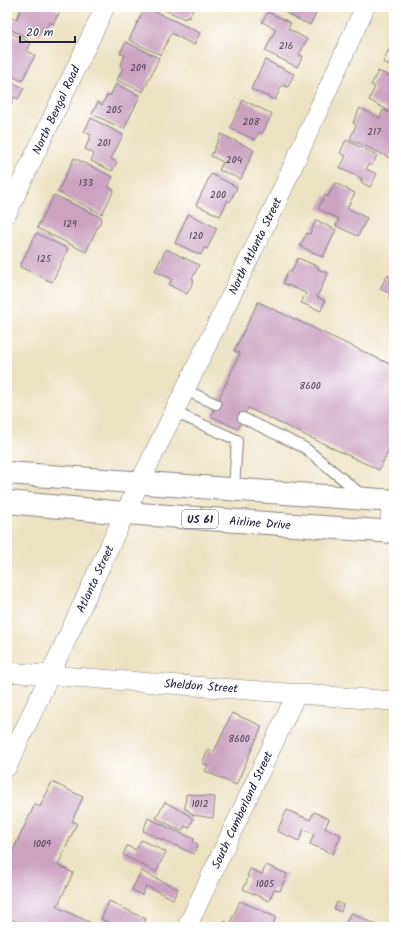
<svg xmlns="http://www.w3.org/2000/svg" width="401" height="934" viewBox="0 0 401 934" font-family="Kalam,sans-serif">
<style>
.building{fill:#cba3c1}
.lines{fill:none;stroke-linecap:round;stroke-linejoin:round}
.service-casing{stroke:#87827e;stroke-width:12}
.minor-casing{stroke:#87827e;stroke-width:20}
.trunk-casing{stroke:#87827e;stroke-width:24}
.service{stroke:#fff;stroke-width:10}
.minor{stroke:#fff;stroke-width:19}
.trunk{stroke:#fff;stroke-width:22}
.labels{text-anchor:middle;stroke-width:4;stroke-linejoin:round;paint-order:stroke}
.number-label{font-size:10px;fill:#4c425c}
.shield{fill:#fff;stroke:#646476;stroke-width:1}
.shield-label{font-size:11px;font-weight:bold;fill:#22223b}
.street-label{font-size:12px;fill:#22223b;stroke:#fff}
</style>
<rect width="100%" height="100%" fill="#fff"/>
<filter id="ink" filterUnits="userSpaceOnUse"><feTurbulence type="fractalNoise" baseFrequency=".025" numOctaves="2"/><feDisplacementMap in="SourceGraphic" scale="8" xChannelSelector="R" yChannelSelector="G"/><feConvolveMatrix kernelMatrix="1 2 1 2 8 2 1 2 1" color-interpolation-filters="sRGB"/></filter>
<filter id="wash" filterUnits="userSpaceOnUse"><feTurbulence type="fractalNoise" baseFrequency=".012" numOctaves="4" result="noise"/><feDisplacementMap in="SourceGraphic" scale="16" xChannelSelector="R" yChannelSelector="G"/><feGaussianBlur stdDeviation="0.9" result="paint"/><feColorMatrix in="noise" values="0 0 0 0 0 0 0 0 0 0 0 0 0 0 0 0 0 1.4 0 .05"/><feComposite in="paint" operator="in"/></filter>
<g filter="url(#wash)">
<rect width="100%" height="100%" fill="#ece2c2"/>
<g id="blocks">
<path class="building" d="M22,7h30l8,4 -7,13 -4,-2 -3,7 -3,-2 -4,8 -9,-5 -4,7 -19,-9v-4l3,-7 6,3z
M145,7l55,26 -6,12 -23,-12 -10,22 -32,-15z
M164,7h30l-5,11 -3,-1 -1,2 -22,-10z
M290,7h32l-2,3 -2,-1 -8,16 -23,-11z
M268,12l23,11 -3,6 19,10 -8,16 4,1 -6,11 -32,-16 11,-22 -14,-7z
M7,31l24,12 -4,8 8,4 -13,26 -15,-7z
M126,42l33,16 -16,34 -26,-12 6,-12 -3,-2 5,-11 -5,-2z
M389,49l5,3v15l-11,-5z
M265,60l29,14 -6,13 -6,-2 -7,15 -24,-11z
M378,71l16,7v23l-5,10 -20,-11 6,-13 -4,-2z
M7,80l17,8 -6,11 -4,-2 -5,10h-2z
M116,84l24,12 -16,33 -32,-15 6,-12 4,3 5,-10 3,1z
M243,100l29,14 -10,20 -3,-2 -4,8 -25,-12z
M360,108l20,10 3,-8 11,5v39l-2,-1 -2,5 -40,-19 6,-14 -3,-2z
M91,118l32,17 -12,24 6,3 -5,9 -21,-10 3,-7 -9,-5 6,-14 -7,-3z
M221,134l33,16 -13,29 -22,-9 4,-8 -12,-6z
M346,140l31,15 -5,11 -3,-2 -3,5 11,5 -7,13 -9,-5 1,-3 -22,-11 6,-12 -6,-3z
M74,158l39,19 -5,10 6,3 -12,24 -44,-22z
M211,174l26,13 -7,15 -2,-2 -8,16 -24,-11z
M335,183l20,10 -8,15 20,10 -9,18 -22,-10 3,-7 -21,-10 7,-14 3,2z
M54,195l48,23 -16,34 -49,-24z
M188,214l29,14 -10,21 -3,-1 -3,7 -26,-12z
M316,220l20,10 -13,27 -23,-11 7,-13 3,1z
M36,233l32,16 -16,33 -32,-15z
M166,249l33,16 -7,14 2,1 -7,14 -18,-9 3,-6 -17,-8z
M298,258l21,9 -1,2 10,4 -11,24 8,4 -4,10 -20,-8 5,-10 -23,-10 5,-12 3,1z
M387,275l7,4v22l-5,-2 2,-5 -11,-5z
M258,302l136,64v73l-15,31 -131,-62 -10,21 -27,-13 29,-63 -6,-2z
M232,713l30,13 -26,59 -31,-14 3,-5 -6,-3 6,-13 6,2z
M52,782l31,15 -11,24 5,2 -19,42 15,8 -16,34 43,20h-70l-23,-10v-54l28,-59 5,3z
M186,794l29,3 -2,21 -20,-3 -5,-5 -3,-1z
M165,802l24,13v1l4,3 -4,9 -4,-2 -3,5 -26,-13z
M287,810l23,10 4,-8 15,7 -4,9 16,7 -8,19 -23,-10 4,-10 -10,-5 -5,12 -22,-10z
M148,818l46,21 -1,3 5,2 -4,10 -51,-23z
M141,840l25,12 -10,20 -33,-17 4,-9 9,4z
M266,865l21,9 -7,17 -6,-2 -5,12 -26,-12 6,-12 -2,-1 3,-7 12,5z
M141,871l37,18 -5,10 -27,-13 -4,9 -10,-5z
M109,901l37,18 -4,8h-24l-17,-8z
M240,901l36,16 -4,10h-28l-13,-6z
M337,902l6,3 -2,7 -7,-3z
M351,913l30,14h-37z
M223,921l12,6h-15z"/>
</g>
</g>
<g filter="url(#ink)">
<use href="#blocks" fill-opacity="0" stroke="#87827e" stroke-width="1"/>
<g class="lines">
<g class="service-casing">
<path id="service" d="M185,390l31,14
M174,412l63,28 -3,49
M243,418l62,30 57,47"/>
</g>
<g class="minor-casing">
<path id="minor" d="M7,213l98,-206
M389,532l2,-23 3,-9
M7,672l387,29
M7,767l118,-254 152,-312 88,-194
M187,927l110,-234"/>
</g>
<g class="trunk-casing">
<path id="trunk" d="M7,473l387,28
M7,502l118,11 269,19"/>
</g>
<use href="#service" class="service"/>
<use href="#minor" class="minor"/>
<use href="#trunk" class="trunk"/>
</g>
</g>
<g class="labels">
<g class="number-label">
<text x="286" y="49">216</text>
<text x="138" y="71">209</text>
<text x="114" y="113">205</text>
<text x="251" y="125">208</text>
<text x="374" y="135">217</text>
<text x="104" y="146">201</text>
<text x="234" y="163">204</text>
<text x="86" y="186">133</text>
<text x="218" y="198">200</text>
<text x="70" y="227">129</text>
<text x="196" y="239">120</text>
<text x="44" y="262">125</text>
<text x="310" y="389">8600</text>
<text x="239" y="742">8600</text>
<text x="200" y="807">1012</text>
<text x="42" y="847">1009</text>
<text x="265" y="887">1005</text>
</g>
<rect class="shield" x="182" y="510" width="36" height="18" rx="3"/>
<g class="shield-label">
<text x="200" y="523">US 61</text>
</g>
<g class="street-label">
<text transform="translate(56 110) rotate(-65)" y="4">North Bengal Road</text>
<text transform="translate(255 246) rotate(-64)" y="4">North Atlanta Street</text>
<text transform="translate(260 523) rotate(4)" y="4">Airline Drive</text>
<text transform="translate(95 579) rotate(-65)" y="4">Atlanta Street</text>
<text transform="translate(201 686) rotate(4)" y="4">Sheldon Street</text>
<text transform="translate(242 810) rotate(-65)" y="4">South Cumberland Street</text>
</g>
</g>
<rect width="401" height="934" fill="none" stroke="#fff" stroke-width="24"/>
<path d="M20 36v6h55v-6" fill="none" stroke="#22223b" stroke-width="2"/>
<text x="26" y="36" font-size="12" fill="#22223b" stroke="#ffffff" stroke-width="3" paint-order="stroke">20 m</text>
</svg>
